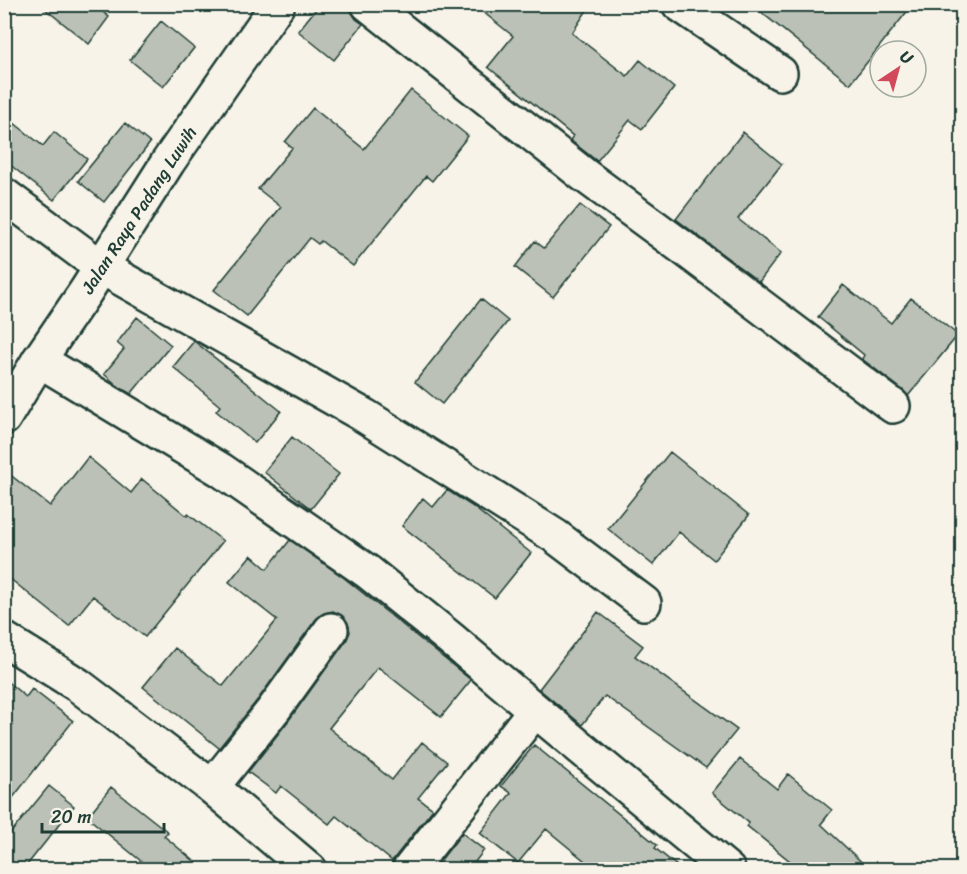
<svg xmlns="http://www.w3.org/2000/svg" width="967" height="874" viewBox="0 0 967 874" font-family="Sriracha,sans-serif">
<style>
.building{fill:#bbc1b6;stroke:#1f3d34;stroke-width:1.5}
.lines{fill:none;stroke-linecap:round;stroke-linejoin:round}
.minor-casing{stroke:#1f3d34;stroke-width:38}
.major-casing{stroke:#1f3d34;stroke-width:38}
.minor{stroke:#f7f3e8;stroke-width:33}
.major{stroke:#f7f3e8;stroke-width:33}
.labels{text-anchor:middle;stroke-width:6;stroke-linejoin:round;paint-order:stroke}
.street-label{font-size:18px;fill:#1f3d34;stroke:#f7f3e8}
</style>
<rect width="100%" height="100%" fill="#f7f3e8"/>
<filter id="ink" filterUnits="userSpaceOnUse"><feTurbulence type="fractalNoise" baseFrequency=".0167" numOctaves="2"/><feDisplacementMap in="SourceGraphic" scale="12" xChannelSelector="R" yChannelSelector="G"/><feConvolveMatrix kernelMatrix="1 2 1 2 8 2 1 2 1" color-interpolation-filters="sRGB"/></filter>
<g filter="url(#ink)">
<path class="building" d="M39,4h54l16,13 -20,27z
M320,4h30l1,7 5,8 7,5 -29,36 -36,-29z
M473,4h118l-19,29 55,43 13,-16 34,28 -32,41 -12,-9 -33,41 -27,-21 3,-4 -85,-69 25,-31z
M751,4h162l-63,80z
M161,21l33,27 -31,39 -33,-27z
M411,90l57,46 -36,45 -6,-5 -73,90 -32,-25 -3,3 -8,-6 -63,78 -33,-26 67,-83 -23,-18 34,-41 -7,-6 28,-34 51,41z
M4,115l39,31 11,-14 33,27 -33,41 -50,-40z
M125,123l25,20 -46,59 -26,-21z
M743,132l39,32 -44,55 43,34 -22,29 -83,-63z
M580,205l29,22 -56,70 -38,-30 20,-26 9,7z
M843,285l48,38 20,-25 47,37 -50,61 -4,-5 -42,-32 2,-4 -46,-38z
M481,299l27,22 -66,83 -27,-22z
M137,317l34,28 -40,49 -12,-7 -15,-13 20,-25 -7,-6z
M194,341l87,70 -26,32 -39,-32 4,-5 -47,-39z
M292,437l47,37 -28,35 -47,-37z
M670,452l79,63 -35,45 -35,-28 -26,33 -45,-36z
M88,457l43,36 11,-14 45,37 1,-2 35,27 -78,96 -52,-41 -24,30 -65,-52v-104l46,36z
M447,490l31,20h-1l54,43 -36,45 -93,-72 21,-28 10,9z
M290,540l53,37 128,103 -30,37 -63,-50 -49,61 63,52 30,-38 25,20 -29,36 15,11 -41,52 -56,-45 -7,8 -48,-38 -5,7 -28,-21 41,-52 57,-79 4,-9 -2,-9 -7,-8 -8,-4 -9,2 -8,6 -57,79 -40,50 -76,-61 32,-39 48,38 54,-66 -48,-38 22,-27 16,14z
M598,612l45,34 -8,10 102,74 -31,38 -101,-72 -23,29 -43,-36z
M4,679l22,18 6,-8 41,32 -69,88z
M534,745l123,100 -2,3 27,22h-86l-50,-41 -28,34 -38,-30 31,-40 -10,-7z
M740,759l37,30 11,-15 44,36 -11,14 49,46h-69l-54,-44 2,-3 -37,-30z
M49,786l25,20 -51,64h-19v-29z
M111,787l57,45 -4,4 41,34h-53l-65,-53z
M462,833l22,17 -15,20h-36z"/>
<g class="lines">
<g class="minor-casing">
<path id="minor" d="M368,4l216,171 102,75 207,156
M679,4l101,69
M4,195l97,72 264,149 190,120 89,67
M39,360l182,110 147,102 83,67 84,71 193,160
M4,639l74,46 134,102 98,83
M212,787l62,-78 57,-79
M409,870l126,-160"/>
</g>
<g class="major-casing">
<path id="major" d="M4,418l35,-58 47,-69 82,-129 110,-158"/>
</g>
<use href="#minor" class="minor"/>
<use href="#major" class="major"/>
</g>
</g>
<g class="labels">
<g class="street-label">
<text transform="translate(139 210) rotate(-57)" y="6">Jalan Raya Padang Luwih</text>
</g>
</g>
<rect width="967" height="874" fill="none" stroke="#f7f3e8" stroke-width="24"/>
<rect x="12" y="12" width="943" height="850" fill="none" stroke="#1f3d34" stroke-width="2" filter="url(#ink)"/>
<g transform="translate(898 69) rotate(36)"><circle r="28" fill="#f7f3e8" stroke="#a1aaa0" stroke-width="1.5"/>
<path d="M0-4.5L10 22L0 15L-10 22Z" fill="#d1495b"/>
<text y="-9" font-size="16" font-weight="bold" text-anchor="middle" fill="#1f3d34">U</text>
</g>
<path d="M42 823v9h122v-9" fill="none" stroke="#1f3d34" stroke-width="3"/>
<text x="51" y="823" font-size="18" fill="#1f3d34" stroke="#f7f3e8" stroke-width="4.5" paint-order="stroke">20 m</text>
</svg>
